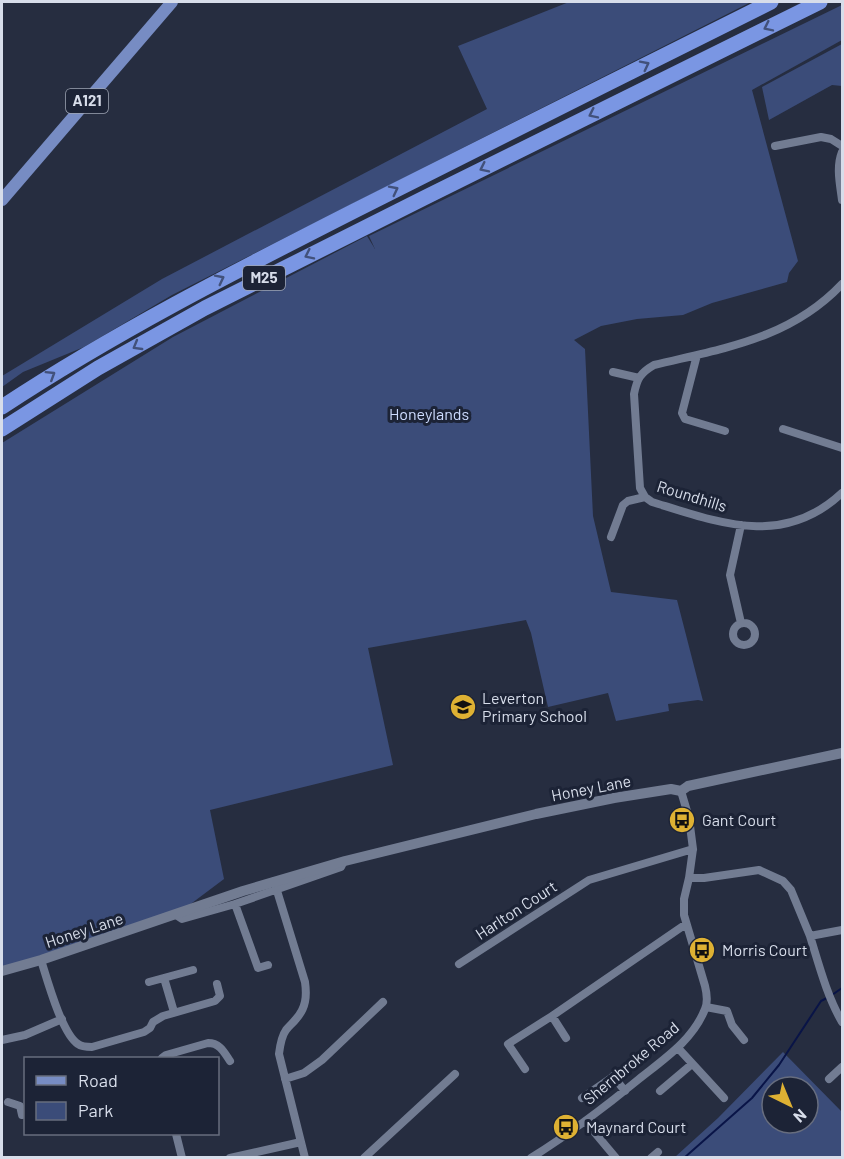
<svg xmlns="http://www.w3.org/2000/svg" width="844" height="1159" viewBox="0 0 844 1159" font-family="Barlow,sans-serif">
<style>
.green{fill:#3b4c79;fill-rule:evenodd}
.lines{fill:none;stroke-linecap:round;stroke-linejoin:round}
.stream{stroke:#091447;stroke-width:2}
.minor{stroke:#727c92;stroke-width:8}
.tertiary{stroke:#727c92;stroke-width:10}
.primary{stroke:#778cc3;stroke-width:12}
.motorway{stroke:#7a96e3;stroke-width:15}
.oneway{stroke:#42517b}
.labels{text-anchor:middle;stroke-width:6;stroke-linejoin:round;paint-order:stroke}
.shield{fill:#1c2336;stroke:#9fa5b4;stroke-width:1.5}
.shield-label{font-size:15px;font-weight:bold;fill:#d7ddea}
.park-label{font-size:16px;fill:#cedcff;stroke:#1c2336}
.street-label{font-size:16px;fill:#d7ddea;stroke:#1c2336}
.poi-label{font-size:16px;fill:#d7ddea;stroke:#1c2336;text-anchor:start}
</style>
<rect width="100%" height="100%" fill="#262d40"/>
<path class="green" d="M569,2h182l-579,293 -88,52 -61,25 -21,15v-11l160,-97 325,-170 -29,-63z
M842,5v35l-90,50 46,171 -9,12 -2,9 -75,21 -29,12 -46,4 -36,7 -27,14 11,9 8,167 18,76 66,8 26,101 -5,-1 -30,4 1,7 -53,10 -8,-28 -60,14 -17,-74 -5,-13 -158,28 25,117 -183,45 14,69 -48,36 -174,53v-525l171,-106 194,-101 8,13 -6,-13z
M842,44v42l-10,-1 -63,35 -7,-33z
M783,1052l59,60v45h-167l43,-39zM772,1087h36v36h-36z"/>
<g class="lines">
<path class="stream" d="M832,995l10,-7
M684,1158l68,-60 27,-33 42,-64 6,-3"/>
<path class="minor" d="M775,146l46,-9 10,2 11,7
M842,152c-6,15 -2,32 0,48
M842,284c-52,55 -118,64 -188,81 -14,8 -17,14 -20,29l6,94 5,9 7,5c68,21 131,46 190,-9
M697,355l-15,58 3,6 40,12
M613,372l26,6
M783,429l59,19
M741,525l-11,50 11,48
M611,537l12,-32 5,-4 17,-4
M733 634a11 11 0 1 1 22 0a11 11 0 1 1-22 0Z
M689,878h15l55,-8 24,11 8,9 19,46 32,-6
M274,881l31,101c2,14 1,26 -9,37 -3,4 -7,7 -10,11 -5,7 -6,16 -7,24l26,104
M235,904l23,64 10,-3
M176,915l6,4 53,-15 106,-37 2,-4
M810,936c9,29 17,60 32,86
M41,960c6,19 21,74 37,84 4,3 9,3 14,3l52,-15 6,-4 3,-6 10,-6 52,-15 5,-5 -3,-12
M459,964l130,-84 104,-31
M164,978l10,34
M149,982l44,-12
M706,1007l21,4 5,14 12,15
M566,1038l-14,-22 134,-92
M2,1040l23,-5 37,-16
M678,1048l46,50
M162,1058l4,-3 42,-12c12,0 16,9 22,18
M525,1069l-17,-25 44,-28
M613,1076l12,15
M285,1079l19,-6 18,-13 61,-58
M829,1079l13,-12
M660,1091l32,-27
M582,1098l48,-33
M8,1102l12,4 2,9
M585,1121l31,37
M176,1134l6,24
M230,1158l71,-16
M364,1158l91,-84
M531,1158c38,-24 74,-51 108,-79 25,-20 54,-39 66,-70 3,-7 2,-15 0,-23l-21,-71v-16l5,-21 4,-29 -4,-31 -8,-27
M651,1158l7,-6"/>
<path class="tertiary" d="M2,971l39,-11 202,-69 102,-30 191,-47 78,-16 57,-9 10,2 7,-5 154,-33"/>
<path class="primary" d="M2,200l170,-198"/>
<path class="motorway" d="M2,407c112,-74 232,-135 352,-196 139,-71 278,-139 417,-209
M2,429l96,-61 107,-60 221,-111 394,-195"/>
</g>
<defs><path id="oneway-chevron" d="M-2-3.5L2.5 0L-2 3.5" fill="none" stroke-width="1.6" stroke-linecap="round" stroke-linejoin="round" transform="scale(1.5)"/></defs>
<g class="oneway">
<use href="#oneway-chevron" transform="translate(768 27) rotate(154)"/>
<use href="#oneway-chevron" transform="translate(645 65) rotate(-27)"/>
<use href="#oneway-chevron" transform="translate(593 114) rotate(154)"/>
<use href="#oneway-chevron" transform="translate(484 168) rotate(154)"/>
<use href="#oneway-chevron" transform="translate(394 190) rotate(-27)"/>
<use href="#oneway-chevron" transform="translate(309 255) rotate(154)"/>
<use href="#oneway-chevron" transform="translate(220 279) rotate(-27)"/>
<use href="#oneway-chevron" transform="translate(137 346) rotate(150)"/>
<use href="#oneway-chevron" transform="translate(51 375) rotate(-32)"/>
</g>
<defs>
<g id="school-disc" transform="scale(1.35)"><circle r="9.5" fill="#deb133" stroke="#1c2336"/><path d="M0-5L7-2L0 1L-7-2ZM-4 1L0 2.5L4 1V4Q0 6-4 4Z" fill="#111"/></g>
<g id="bus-disc" transform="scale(1.35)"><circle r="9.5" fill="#deb133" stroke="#1c2336"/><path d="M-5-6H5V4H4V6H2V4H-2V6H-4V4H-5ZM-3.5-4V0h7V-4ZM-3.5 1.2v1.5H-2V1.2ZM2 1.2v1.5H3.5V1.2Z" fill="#111"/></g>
</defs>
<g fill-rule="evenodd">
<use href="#school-disc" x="463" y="707"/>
<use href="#bus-disc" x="682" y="820"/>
<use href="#bus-disc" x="702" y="950"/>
<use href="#bus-disc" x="566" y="1127"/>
</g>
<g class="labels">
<g class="shield">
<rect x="66" y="89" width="42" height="24" rx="4.5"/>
<rect x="243" y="266" width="42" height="24" rx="4.5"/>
</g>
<g class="shield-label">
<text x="87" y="106">A121</text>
<text x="264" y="283">M25</text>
</g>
<g class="park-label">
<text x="429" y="420">Honeylands</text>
</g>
<g class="street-label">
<text transform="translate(692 496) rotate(17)" y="6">Roundhills</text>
<text transform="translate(591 788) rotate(-11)" y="6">Honey Lane</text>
<text transform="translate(516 910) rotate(-33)" y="6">Harlton Court</text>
<text transform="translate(84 930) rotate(-18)" y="6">Honey Lane</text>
<text transform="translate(631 1063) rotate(-40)" y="6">Shernbroke Road</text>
</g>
<g class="poi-label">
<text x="482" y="704">Leverton<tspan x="482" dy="18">Primary School</tspan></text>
<text x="702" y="826">Gant Court</text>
<text x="722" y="956">Morris Court</text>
<text x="586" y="1133">Maynard Court</text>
</g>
</g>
<rect width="844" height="1159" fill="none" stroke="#d7ddea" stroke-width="6"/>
<rect x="24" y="1057" width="195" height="78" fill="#1c2336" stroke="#676d7e" stroke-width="1.5"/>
<rect x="36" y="1076" width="30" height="9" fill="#778cc3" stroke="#676d7e" stroke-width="1.5"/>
<text x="78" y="1087" font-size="18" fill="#d7ddea">Road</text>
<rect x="36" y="1102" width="30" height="18" fill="#3b4c79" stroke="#676d7e" stroke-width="1.5"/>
<text x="78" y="1117" font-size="18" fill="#d7ddea">Park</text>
<g transform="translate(790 1105) rotate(137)"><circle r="28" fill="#1c2336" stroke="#676d7e" stroke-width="1.5"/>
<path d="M0-4.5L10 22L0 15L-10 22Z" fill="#deb133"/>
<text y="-9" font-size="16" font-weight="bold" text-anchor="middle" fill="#d7ddea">N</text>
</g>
</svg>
